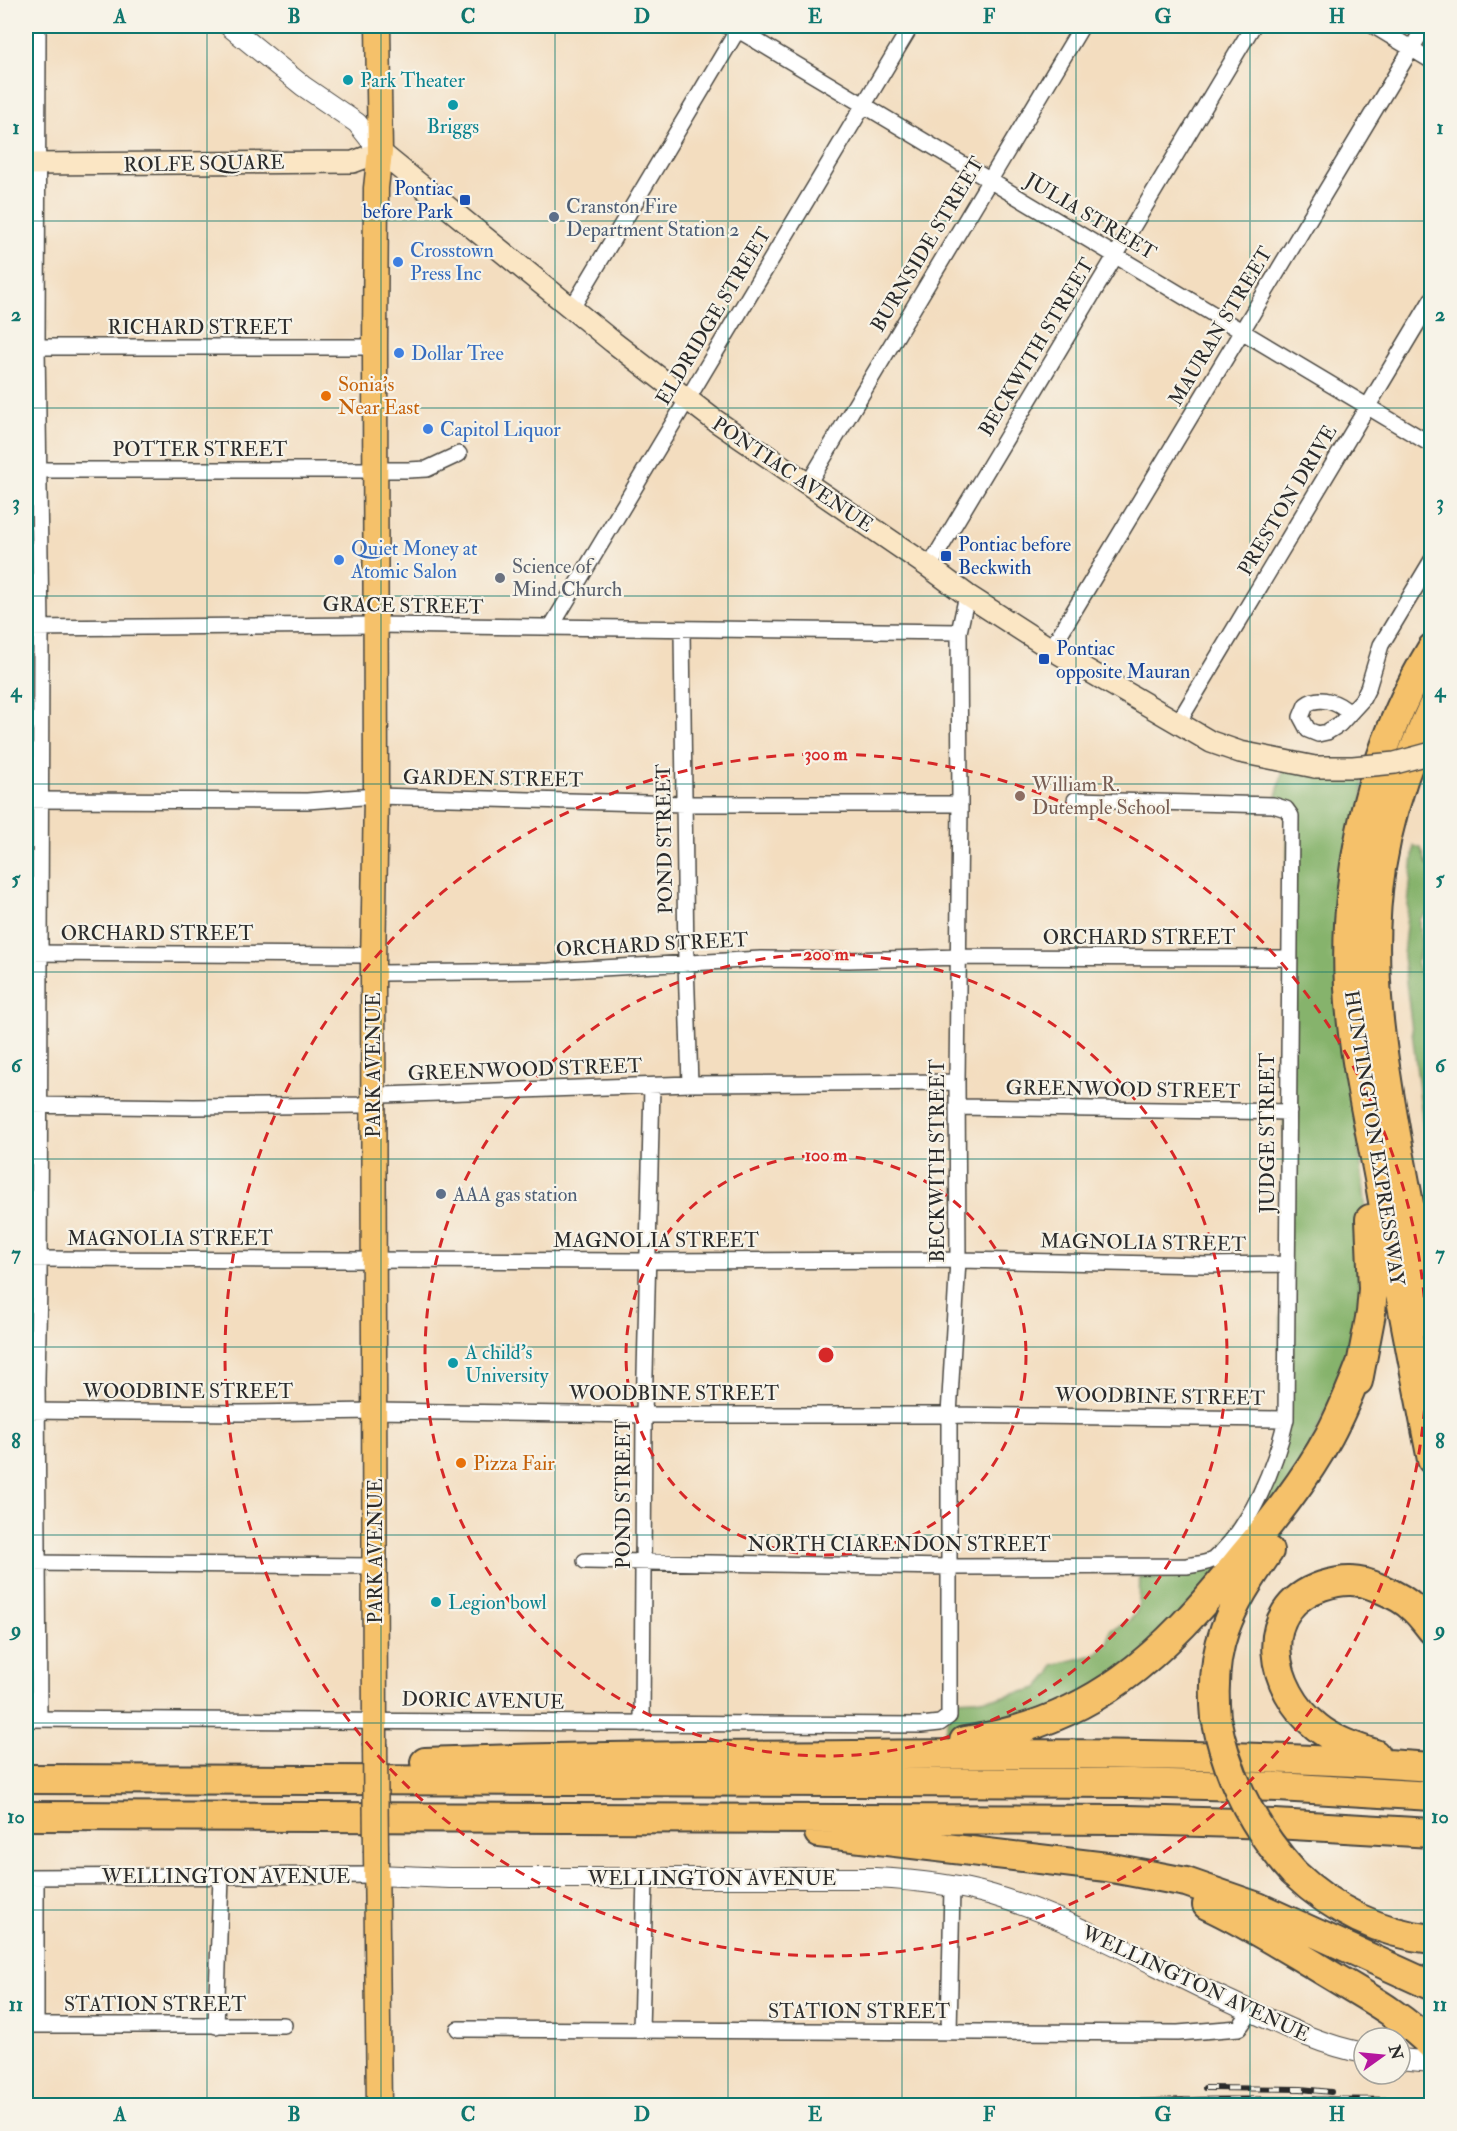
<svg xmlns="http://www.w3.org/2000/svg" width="1457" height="2131" viewBox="0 0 1457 2131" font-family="'IM FELL Double Pica',serif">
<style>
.forest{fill:#86b36c;stroke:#586f4c;stroke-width:1.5}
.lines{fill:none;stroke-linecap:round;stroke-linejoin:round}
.minor-casing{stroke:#494641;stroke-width:18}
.tertiary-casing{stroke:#494641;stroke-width:22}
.secondary-casing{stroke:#494641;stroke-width:24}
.primary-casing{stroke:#494641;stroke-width:27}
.motorway-casing{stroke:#494641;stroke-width:32}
.minor{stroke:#fff;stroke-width:15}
.tertiary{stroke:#fff;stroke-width:20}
.secondary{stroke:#fbe6c4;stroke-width:21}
.primary{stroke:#f5c16b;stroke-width:24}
.motorway{stroke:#f5c16b;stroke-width:28}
.rail-casing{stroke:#2b2b2b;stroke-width:6}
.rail{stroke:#f7f3e8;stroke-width:4;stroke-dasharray:11;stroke-linecap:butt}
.secondary-bridge-casing{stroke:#494641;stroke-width:24;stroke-linecap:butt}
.primary-bridge-casing{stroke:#494641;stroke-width:27;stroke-linecap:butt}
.motorway-bridge-casing{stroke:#494641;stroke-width:32;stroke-linecap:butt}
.secondary-bridge{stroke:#fbe6c4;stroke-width:21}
.primary-bridge{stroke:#f5c16b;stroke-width:24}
.motorway-bridge{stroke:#f5c16b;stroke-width:28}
.grid{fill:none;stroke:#0f766e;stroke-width:1.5;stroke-opacity:0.55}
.ring{fill:none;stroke:#d62828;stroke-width:3;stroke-dasharray:10 8}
.culture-dot{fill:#0f9aa8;stroke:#f7f3e8;stroke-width:2}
.transit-dot{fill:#1a4fb4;stroke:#f7f3e8;stroke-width:2}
.service-dot{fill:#5c6f8a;stroke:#f7f3e8;stroke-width:2}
.shop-dot{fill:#3f7fe0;stroke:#f7f3e8;stroke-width:2}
.food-dot{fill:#e8710a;stroke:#f7f3e8;stroke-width:2}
.worship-dot{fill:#6b7280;stroke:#f7f3e8;stroke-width:2}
.education-dot{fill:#8d6e63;stroke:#f7f3e8;stroke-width:2}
.labels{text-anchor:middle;stroke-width:4.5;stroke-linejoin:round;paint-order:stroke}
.culture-label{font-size:20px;fill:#0d838f;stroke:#f7f3e8;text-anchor:start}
.street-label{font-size:20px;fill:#2b2b2b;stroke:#f7f3e8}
.transit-label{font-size:20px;fill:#164399;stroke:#f7f3e8;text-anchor:start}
.service-label{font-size:20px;fill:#4e5e75;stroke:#f7f3e8;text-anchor:start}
.shop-label{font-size:20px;fill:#366cbe;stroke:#f7f3e8;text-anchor:start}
.food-label{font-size:20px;fill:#c56008;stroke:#f7f3e8;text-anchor:start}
.worship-label{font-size:20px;fill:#5b616d;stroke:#f7f3e8;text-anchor:start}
.education-label{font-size:20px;fill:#785e54;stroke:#f7f3e8;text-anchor:start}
.centre{fill:#d62828;stroke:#f7f3e8;stroke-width:3}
.ring-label{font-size:18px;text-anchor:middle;font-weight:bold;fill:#d62828;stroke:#f7f3e8;stroke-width:4.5;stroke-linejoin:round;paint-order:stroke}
.neatline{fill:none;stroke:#0f766e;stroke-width:2}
.grid-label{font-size:20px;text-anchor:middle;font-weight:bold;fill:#0f766e}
</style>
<rect width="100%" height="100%" fill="#f7f3e8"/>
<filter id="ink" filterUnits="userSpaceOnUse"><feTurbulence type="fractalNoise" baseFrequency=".0167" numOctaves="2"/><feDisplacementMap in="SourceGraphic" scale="12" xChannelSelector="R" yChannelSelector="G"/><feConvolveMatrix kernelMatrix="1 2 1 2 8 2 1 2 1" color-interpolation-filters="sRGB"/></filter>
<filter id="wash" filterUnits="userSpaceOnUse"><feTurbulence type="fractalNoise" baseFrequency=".008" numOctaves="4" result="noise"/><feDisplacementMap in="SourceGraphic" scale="24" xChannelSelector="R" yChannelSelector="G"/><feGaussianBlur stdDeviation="1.35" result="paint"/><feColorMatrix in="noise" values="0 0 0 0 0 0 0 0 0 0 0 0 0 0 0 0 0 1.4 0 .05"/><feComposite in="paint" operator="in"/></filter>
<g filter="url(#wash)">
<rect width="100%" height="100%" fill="#f3ddbf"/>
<path class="forest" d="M1284,767l79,1 -4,379 11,99 -1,71 -84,184 -177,190 -168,55 14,-46 43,-2 41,-10 13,-15 2,-8 44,-11 11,-10 2,-14c36,-12 28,-26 30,-60l75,-11 64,-106 9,-639 -14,-10z
M1414,846l7,2 6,16 4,4v42l-11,9 1,28 -4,17 9,24 5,2v182l-4,-16 -24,-200z"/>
</g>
<g filter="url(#ink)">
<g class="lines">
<g class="minor-casing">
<path id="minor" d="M38,26l-1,321 4,281 -2,658 -2,92 2,341
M727,26l18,8 687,411
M1374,26l58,35
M572,308l168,-282
M26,347h349
M26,470h382l19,-1 32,-15
M808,484l274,-458
M929,567l324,-541
M551,627l360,-601
M26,628l350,-3 583,7
M682,630l4,333 4,121
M1051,649l374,-623
M1349,713c-11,-11 -30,-18 -43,-8l-5,12 7,13 10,4 9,-2 13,-8 22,-24 6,-12 13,-43 51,-85
M1178,723l254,-424
M26,800l281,1 69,-5 309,8h275
M26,953l339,2 16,18 168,-2 212,-12 88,1 111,-3 329,1
M26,1105l168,2 167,-2 12,-4 10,-6 307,-11 267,-2
M958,1107l331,5
M26,1259l622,2 310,-1 248,5 81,-1
M26,1411l214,2 134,-2 270,4h305l337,4
M585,1561l365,6 237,-1c8,-2 20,-2 27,-7 37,-31 62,-95 72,-140l5,-603 -5,-7 -13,-4 -198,-5
M26,1563l349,3
M26,1719l895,6 19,-2 9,-7v-301l9,-155 -1,-178 3,-278 -1,-172 8,-37
M642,1724l2,-309 8,-329
M26,1877l350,-2
M36,1877v148
M26,2025h258
M216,2026l5,-149
M458,2029l720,4 61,-5 12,-17
M641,2030l4,-152
M949,2032l3,-145"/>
</g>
<g class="tertiary-casing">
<path id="tertiary" d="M229,26l74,60 54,37 23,29
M376,1875l74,3h425c39,2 79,6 117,17 81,24 156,68 233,104 44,20 90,45 139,54
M1400,2059l32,3"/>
</g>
<g class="secondary-casing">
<path id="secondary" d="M26,164l327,-2 27,-10 233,190 100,77 216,148 38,28 84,54 160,93 29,10 75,15"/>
</g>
<g class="primary-casing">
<path id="primary" d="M375,1743l-2,-779 3,-168 -1,-449 1,-159 4,-36 -2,-126
M376,1853l3,253"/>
</g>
<g class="motorway-casing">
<path id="motorway" d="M1432,648c-61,100 -89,223 -83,339 3,66 19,132 31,197 16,92 34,184 52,276
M1432,708c-24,51 -42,104 -51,160 -15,95 1,189 18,283 11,58 22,116 33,174
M1358,1381l13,-68 2,-24 -3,-70
M1216,1718c-7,-73 13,-109 53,-167
M964,1741c129,-18 199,-86 277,-183 32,-38 64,-78 88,-122 13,-24 23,-49 33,-75
M1375,1754c-20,-7 -41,-13 -58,-27 -46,-36 -64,-118 5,-141 22,-7 36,-7 57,2 12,5 26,12 35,21 7,6 12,14 18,21
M425,1762c143,-6 286,-6 430,-7 192,-2 384,-2 577,12
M26,1779l1105,4 147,4 154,9
M26,1816l1103,4 146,4 157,9
M819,1833l288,34 79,15 72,25 174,79
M1294,1873c39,37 84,60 138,66
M1207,1905c39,18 75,41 112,63 39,24 81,45 113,78"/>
</g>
<use href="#minor" class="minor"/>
<use href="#tertiary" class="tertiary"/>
<use href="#secondary" class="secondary"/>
<use href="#primary" class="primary"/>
<use href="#motorway" class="motorway"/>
<g class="rail-casing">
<path id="rail" d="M1205,2088l96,1 30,3
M1052,2106c126,-9 253,-7 380,-6"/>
</g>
<use href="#rail" class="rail"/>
<g class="secondary-bridge-casing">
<path id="secondary-bridge" d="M1315,767h38l42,-4 37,-10"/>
</g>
<g class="primary-bridge-casing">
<path id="primary-bridge" d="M375,1743l1,110"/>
</g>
<g class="motorway-bridge-casing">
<path id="motorway-bridge" d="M1216,1718c11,58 38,111 78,155"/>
</g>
<use href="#secondary-bridge" class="secondary-bridge"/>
<use href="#primary-bridge" class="primary-bridge"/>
<use href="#motorway-bridge" class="motorway-bridge"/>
</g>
</g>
<path class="grid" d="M207,26v2080M381,26v2080M555,26v2080M728,26v2080M902,26v2080M1076,26v2080M1250,26v2080M26,221h1406M26,408h1406M26,596h1406M26,784h1406M26,972h1406M26,1159h1406M26,1347h1406M26,1535h1406M26,1723h1406M26,1910h1406"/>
<g class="ring">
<circle cx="826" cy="1355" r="200"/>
<circle cx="826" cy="1355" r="401"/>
<circle cx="826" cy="1355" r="601"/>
</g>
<g class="culture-dot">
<circle cx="348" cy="80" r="6"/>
<circle cx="453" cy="105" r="6"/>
<circle cx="453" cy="1363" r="6"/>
<circle cx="436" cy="1602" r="6"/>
</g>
<g class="transit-dot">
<rect x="459" y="194" width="12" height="12" rx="3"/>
<rect x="940" y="550" width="12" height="12" rx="3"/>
<rect x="1038" y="653" width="12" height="12" rx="3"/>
</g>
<g class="service-dot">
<circle cx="554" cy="217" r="6"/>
<circle cx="441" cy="1194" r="6"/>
</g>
<g class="shop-dot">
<circle cx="398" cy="262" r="6"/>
<circle cx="399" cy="353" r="6"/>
<circle cx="428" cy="429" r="6"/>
<circle cx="339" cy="560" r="6"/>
</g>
<g class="food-dot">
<circle cx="326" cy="396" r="6"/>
<circle cx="461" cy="1463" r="6"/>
</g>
<circle class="worship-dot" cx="500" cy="578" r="6"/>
<circle class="education-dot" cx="1020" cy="796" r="6"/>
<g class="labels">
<g class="culture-label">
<text x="360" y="87">Park Theater</text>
<text x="453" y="133" text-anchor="middle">Briggs</text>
<text x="465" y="1359">A child's<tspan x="465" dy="23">University</tspan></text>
<text x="448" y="1609">Legion bowl</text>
</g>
<g class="street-label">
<text transform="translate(204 163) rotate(-1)" y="7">ROLFE SQUARE</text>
<text transform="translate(1091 216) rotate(31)" y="7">JULIA STREET</text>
<text transform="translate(927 244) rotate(-59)" y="7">BURNSIDE STREET</text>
<text transform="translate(713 316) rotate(-59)" y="7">ELDRIDGE STREET</text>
<text transform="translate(1220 326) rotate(-59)" y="7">MAURAN STREET</text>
<text x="200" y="334">RICHARD STREET</text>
<text transform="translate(1036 347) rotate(-59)" y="7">BECKWITH STREET</text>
<text x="200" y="456">POTTER STREET</text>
<text transform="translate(793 474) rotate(34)" y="7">PONTIAC AVENUE</text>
<text transform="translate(1287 500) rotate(-59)" y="7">PRESTON DRIVE</text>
<text transform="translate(403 605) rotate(1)" y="7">GRACE STREET</text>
<text transform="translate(493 778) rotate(1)" y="7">GARDEN STREET</text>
<text transform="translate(664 839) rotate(-91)" y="7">POND STREET</text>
<text x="157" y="940">ORCHARD STREET</text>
<text x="1139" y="944">ORCHARD STREET</text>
<text transform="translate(652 944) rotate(-3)" y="7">ORCHARD STREET</text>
<text transform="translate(373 1065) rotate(-90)" y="7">PARK AVENUE</text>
<text transform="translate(525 1069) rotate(-2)" y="7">GREENWOOD STREET</text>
<text transform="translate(1123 1089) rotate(1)" y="7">GREENWOOD STREET</text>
<text transform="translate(1267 1133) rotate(-90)" y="7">JUDGE STREET</text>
<text transform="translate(1375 1138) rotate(81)" y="7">HUNTINGTON EXPRESSWAY</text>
<text transform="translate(937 1161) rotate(-90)" y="7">BECKWITH STREET</text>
<text x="170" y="1245">MAGNOLIA STREET</text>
<text x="656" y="1247">MAGNOLIA STREET</text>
<text transform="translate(1143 1242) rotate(1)" y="7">MAGNOLIA STREET</text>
<text x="188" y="1398">WOODBINE STREET</text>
<text x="674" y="1400">WOODBINE STREET</text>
<text transform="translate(1160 1396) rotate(1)" y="7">WOODBINE STREET</text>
<text transform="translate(623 1494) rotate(-90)" y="7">POND STREET</text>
<text x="899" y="1551">NORTH CIARENDON STREET</text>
<text transform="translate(375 1551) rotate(-90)" y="7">PARK AVENUE</text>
<text transform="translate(483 1700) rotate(1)" y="7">DORIC AVENUE</text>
<text x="226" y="1883">WELLINGTON AVENUE</text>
<text x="712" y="1885">WELLINGTON AVENUE</text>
<text transform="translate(1196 1983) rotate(25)" y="7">WELLINGTON AVENUE</text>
<text x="155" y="2011">STATION STREET</text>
<text x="859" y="2018">STATION STREET</text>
</g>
<g class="transit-label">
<text x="453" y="195" text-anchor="end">Pontiac<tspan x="453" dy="23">before Park</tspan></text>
<text x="958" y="551">Pontiac before<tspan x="958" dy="23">Beckwith</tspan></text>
<text x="1056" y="655">Pontiac<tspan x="1056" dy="23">opposite Mauran</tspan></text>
</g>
<g class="service-label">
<text x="566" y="213">Cranston Fire<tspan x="566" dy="23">Department Station 2</tspan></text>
<text x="453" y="1201">AAA gas station</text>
</g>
<g class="shop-label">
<text x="410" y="257">Crosstown<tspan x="410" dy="23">Press Inc</tspan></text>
<text x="411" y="360">Dollar Tree</text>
<text x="440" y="436">Capitol Liquor</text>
<text x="351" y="555">Quiet Money at<tspan x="351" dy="23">Atomic Salon</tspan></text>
</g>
<g class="food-label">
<text x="338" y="391">Sonia's<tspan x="338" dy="23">Near East</tspan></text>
<text x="473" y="1470">Pizza Fair</text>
</g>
<g class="worship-label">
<text x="512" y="573">Science of<tspan x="512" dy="23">Mind Church</tspan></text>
</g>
<g class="education-label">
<text x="1032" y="791">William R.<tspan x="1032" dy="23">Dutemple School</tspan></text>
</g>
</g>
<circle cx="826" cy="1355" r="9" class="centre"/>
<g class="ring-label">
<text x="826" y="760">300 m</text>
<text x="826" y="960">200 m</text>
<text x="826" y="1161">100 m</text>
</g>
<rect width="1457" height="2131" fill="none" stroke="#f7f3e8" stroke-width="66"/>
<g transform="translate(1382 2056) rotate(75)"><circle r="28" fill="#f7f3e8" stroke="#a5a39c" stroke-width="1.5"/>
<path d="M0-4.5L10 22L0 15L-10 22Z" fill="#b5179e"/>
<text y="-9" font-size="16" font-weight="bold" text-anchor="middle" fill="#2b2b2b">N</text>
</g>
<rect x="33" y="33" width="1391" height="2065" class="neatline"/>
<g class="grid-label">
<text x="120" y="23">A</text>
<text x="294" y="23">B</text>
<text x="468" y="23">C</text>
<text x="642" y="23">D</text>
<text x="815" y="23">E</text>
<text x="989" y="23">F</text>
<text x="1163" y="23">G</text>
<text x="1337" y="23">H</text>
<text x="16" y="134">1</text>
<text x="1440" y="134">1</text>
<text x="16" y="321">2</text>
<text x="1440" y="321">2</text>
<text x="16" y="509">3</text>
<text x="1440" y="509">3</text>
<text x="16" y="697">4</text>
<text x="1440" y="697">4</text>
<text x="16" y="885">5</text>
<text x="1440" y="885">5</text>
<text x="16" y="1072">6</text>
<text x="1440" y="1072">6</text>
<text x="16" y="1260">7</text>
<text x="1440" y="1260">7</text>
<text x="16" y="1448">8</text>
<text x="1440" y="1448">8</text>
<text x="16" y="1636">9</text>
<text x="1440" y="1636">9</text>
<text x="16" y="1823">10</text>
<text x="1440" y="1823">10</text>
<text x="16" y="2011">11</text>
<text x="1440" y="2011">11</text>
<text x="120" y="2121">A</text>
<text x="294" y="2121">B</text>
<text x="468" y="2121">C</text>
<text x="642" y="2121">D</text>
<text x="815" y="2121">E</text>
<text x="989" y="2121">F</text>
<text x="1163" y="2121">G</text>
<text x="1337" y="2121">H</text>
</g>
</svg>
